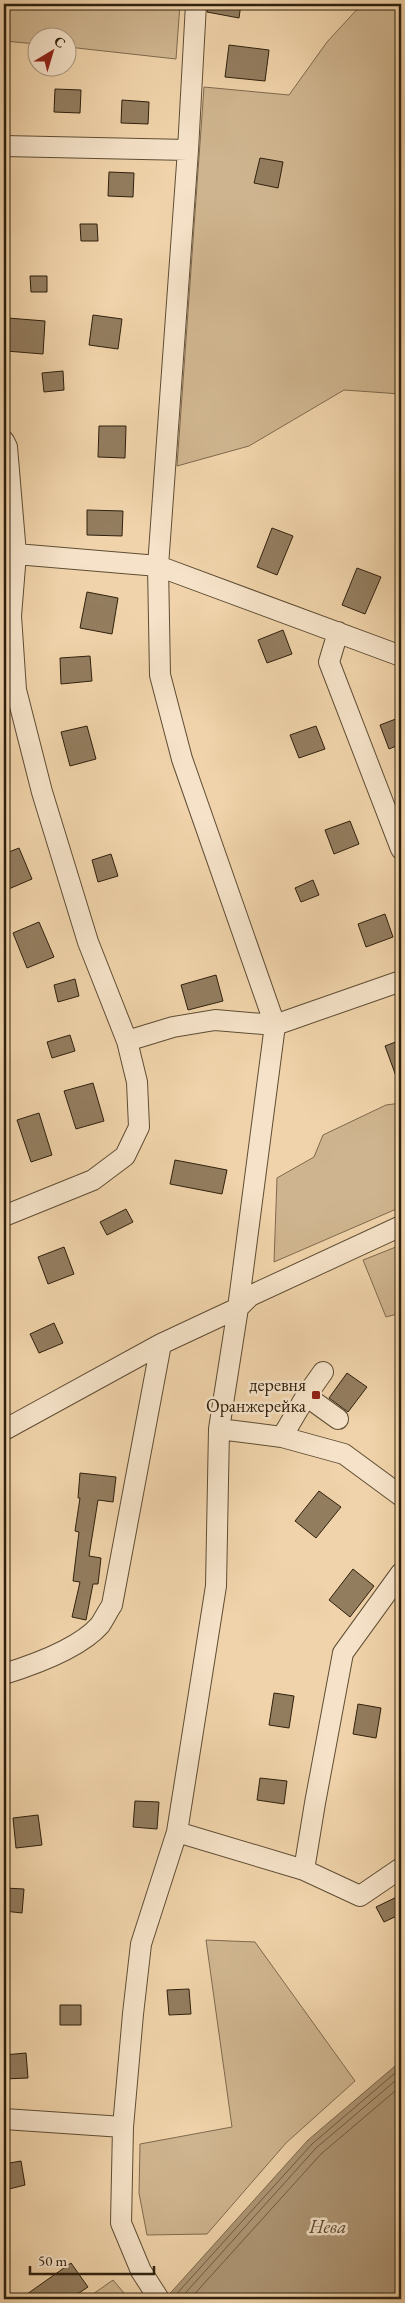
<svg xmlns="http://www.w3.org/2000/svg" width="405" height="2303" viewBox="0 0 405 2303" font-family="'EB Garamond',serif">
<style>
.green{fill:#cfb58f;stroke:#7f6a4e}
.water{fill:#ae9675;stroke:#7b674b}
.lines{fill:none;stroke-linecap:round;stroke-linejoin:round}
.shore{stroke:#6e5b41;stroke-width:1}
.building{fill:#937d5f;stroke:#2f200d}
.minor-casing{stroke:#5f4d34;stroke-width:22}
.minor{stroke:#f5e2c8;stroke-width:20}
.poi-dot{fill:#8f2418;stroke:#f5e2c8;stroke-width:2}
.labels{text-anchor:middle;stroke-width:5;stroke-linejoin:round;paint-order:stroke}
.poi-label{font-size:18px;fill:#2f200d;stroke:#f5e2c8;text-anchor:end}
.water-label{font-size:19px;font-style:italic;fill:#5b4931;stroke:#f5e2c8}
</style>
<rect width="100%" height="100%" fill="#f0d3aa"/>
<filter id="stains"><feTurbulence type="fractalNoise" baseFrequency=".004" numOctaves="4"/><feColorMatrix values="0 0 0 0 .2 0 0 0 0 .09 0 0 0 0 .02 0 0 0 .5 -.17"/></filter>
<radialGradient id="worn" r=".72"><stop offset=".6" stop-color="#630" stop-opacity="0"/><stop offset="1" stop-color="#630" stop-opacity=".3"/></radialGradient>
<path class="green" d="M4,4h176l-4,55 -108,-12v-9h-30l-1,6 -33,-3z
M362,4h39v390l-57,-4 -95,56 -72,20 27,-379 85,8 38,-53z
M401,1103v104l-127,55 3,-84 37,-21 9,-22 63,-30z
M401,1245v68l-15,4 -23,-57z
M206,1940l49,2 100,139 -69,62 -79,91 -60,1 -8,-42 1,-49 92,-17z
M113,2280l16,19h-43z"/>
<path class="water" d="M401,2061v238h-236l143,-159z"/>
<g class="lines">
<path class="shore" d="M172,2299l140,-155 89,-76
M180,2299l136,-151 85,-72
M190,2299l131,-145 80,-68"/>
</g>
<path class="building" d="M208,4h33l-2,14 -32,-6z
M229,45l40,5 -4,31 -40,-4z
M55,89l26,1 -1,23 -26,-1z
M122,100l27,2 -1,22 -27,-1z
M260,158l23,4 -5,26 -24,-5z
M109,172l25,1 -1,24 -25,-1z
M80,224h17l1,17h-17z
M30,276h17v16h-16z
M93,315l29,4 -4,30 -29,-4z
M8,318l37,3 -2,33 -37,-3z
M63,371l1,19 -20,2 -2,-19z
M99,426h27l-1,32 -27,-1z
M87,510l36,1 -1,25 -35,-1z
M272,528l21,8 -16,39 -20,-8z
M357,568l24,9 -16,37 -23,-9z
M87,592l31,6 -6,36 -32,-6z
M283,630l9,24 -25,9 -9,-23z
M90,656l2,25 -31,3 -1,-26z
M401,717v27l-12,5 -9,-24z
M87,726l9,33 -26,7 -9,-34z
M316,726l9,23 -26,9 -9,-23z
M350,821l9,23 -25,10 -9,-24z
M19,848l13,31 -28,12v-37z
M111,854l7,22 -20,6 -6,-22z
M313,880l6,15 -18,7 -6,-14z
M385,914l8,23 -27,10 -8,-23z
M39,922l15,35 -27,11 -14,-35z
M216,975l7,26 -35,9 -7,-25z
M75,979l4,17 -21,6 -4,-17z
M70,1035l5,16 -23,7 -5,-16z
M401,1040v47h-1l-15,-41z
M93,1083l11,38 -28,8 -12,-38z
M39,1113l13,42 -21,7 -14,-42z
M175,1160l52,10 -5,24 -52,-10z
M126,1209l7,13 -26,13 -7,-13z
M64,1247l10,27 -26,10 -10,-27z
M54,1323l9,20 -24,10 -9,-19z
M347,1373l20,14 -19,25 -19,-14z
M80,1473l36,4 -3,25 -15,-2 -9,56 12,2 -3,26h-5l-7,36 -14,-3 8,-35 -7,-1 6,-49 -4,-1 5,-33h-2z
M319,1491l22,16 -25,31 -21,-17z
M353,1569l21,17 -24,31 -21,-17z
M274,1693l20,3 -5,32 -20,-3z
M358,1704l23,4 -5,30 -23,-4z
M260,1778l27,3 -3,23 -27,-4z
M135,1801l24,1 -2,27 -24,-2z
M38,1815l4,30 -26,3 -3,-30z
M4,1888l20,1 -2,24 -18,-2z
M401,1895v19l-17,8 -8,-15z
M189,1989l2,25 -22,1 -2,-25z
M60,2005h21v20h-21z
M26,2053l2,25 -24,1v-24z
M21,2161l4,24 -16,4 -5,-25z
M71,2263l17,24 -18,12h-50z"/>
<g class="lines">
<g class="minor-casing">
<path id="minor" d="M4,146l184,4
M4,441l3,6 9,107 -5,62 5,74 26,102 46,150 39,99 10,41 2,45 -14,29 -32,24 -89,36
M16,554l142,12 243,90
M338,632l-9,30 72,187
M127,1041l46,-14 42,-7 60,5 126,-44
M306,1396l32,23
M219,1429l63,8 62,17 57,42
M4,1430l157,-86 77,-36 12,-12 151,-70
M282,1437l24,-41 17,-24
M4,1674c29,-9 75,-25 96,-49 4,-6 8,-14 12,-20l49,-261
M177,1832l127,38 56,26 41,-28
M304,1870l11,-67 28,-150 58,-80
M4,2119l119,8
M159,2299l-18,-28 -20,-48 2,-96 10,-113 8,-70 36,-112 39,-246 3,-157 19,-121 37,-283 -93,-266 -22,-84 -2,-109 30,-416 8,-146"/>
</g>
<use href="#minor" class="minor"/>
</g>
<rect class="poi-dot" x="311" y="1390" width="10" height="10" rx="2.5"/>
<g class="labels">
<g class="poi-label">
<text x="306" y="1391">деревня<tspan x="306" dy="21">Оранжерейка</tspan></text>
</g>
<g class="water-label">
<text x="328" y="2233">Нева</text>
</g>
</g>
<rect width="405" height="2303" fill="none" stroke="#f0d3aa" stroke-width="20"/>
<rect x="5" y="5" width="395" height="2293" fill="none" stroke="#2f200d" stroke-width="2.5"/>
<rect x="10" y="10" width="385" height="2283" fill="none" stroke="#2f200d"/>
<g transform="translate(52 52) rotate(38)"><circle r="24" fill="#f5e2c8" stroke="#a6947d"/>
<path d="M0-4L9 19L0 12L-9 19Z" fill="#8f2418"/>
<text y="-8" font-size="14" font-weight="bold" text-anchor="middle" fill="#2f200d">С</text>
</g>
<path d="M30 2266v8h124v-8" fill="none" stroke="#2f200d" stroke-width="2.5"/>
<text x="38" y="2266" font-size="15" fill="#2f200d" stroke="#f5e2c8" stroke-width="4" paint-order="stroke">50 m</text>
<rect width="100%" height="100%" filter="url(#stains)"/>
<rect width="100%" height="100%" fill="url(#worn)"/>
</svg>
